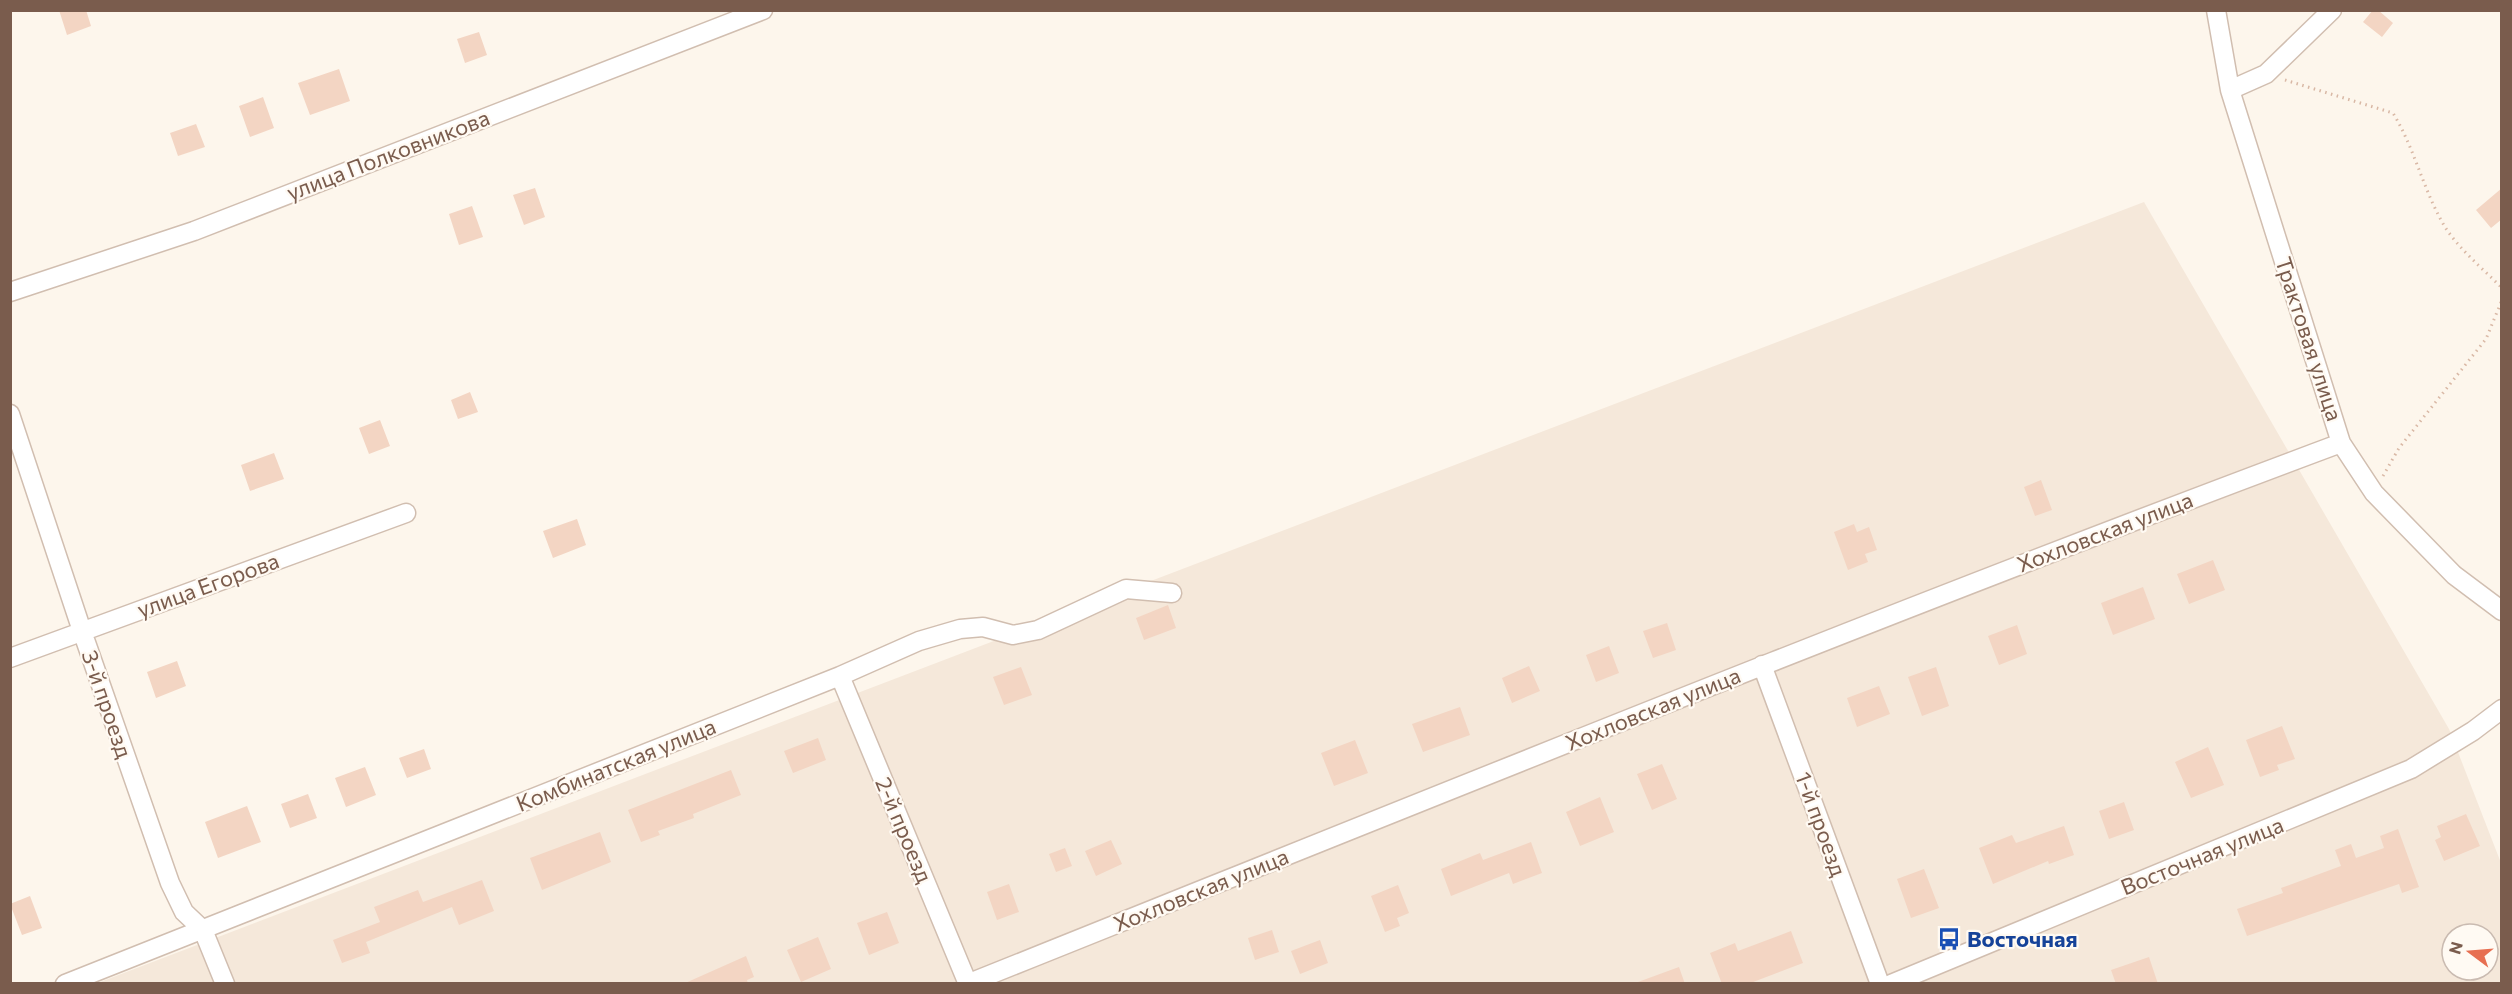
<svg xmlns="http://www.w3.org/2000/svg" width="2512" height="994" viewBox="0 0 2512 994" font-family="Commissioner,sans-serif">
<style>
.residential{fill:#f5e8da;fill-rule:evenodd}
.building{fill:#f3d5c3}
.lines{fill:none;stroke-linecap:round;stroke-linejoin:round}
.street-casing{stroke:#d1beb0;stroke-width:21}
.path{stroke:#d9b8a5;stroke-width:3;stroke-dasharray:1.5 4.5;stroke-linecap:butt}
.street{stroke:#fff;stroke-width:18}
.labels{text-anchor:middle;stroke-width:4.5;stroke-linejoin:round;paint-order:stroke}
.street-label{font-size:22px;fill:#7a5c4d;stroke:#fffaf3}
.transit-label{font-size:22px;font-weight:bold;fill:#164399;stroke:#fffaf3;text-anchor:start}
</style>
<rect width="100%" height="100%" fill="#fdf6ec"/>
<path class="residential" d="M2144,202l305,527 52,134v120l-2406,1zM2452,934h36v36h-36z"/>
<path class="building" d="M59,10h27l5,16 -24,9z
M2373,10h5l15,13 -11,14 -19,-15z
M479,32l8,23 -22,8 -8,-24z
M339,69l11,32 -40,14 -12,-32z
M263,97l11,31 -24,9 -11,-31z
M196,124l9,23 -27,9 -8,-23z
M535,188l10,29 -21,8 -11,-30z
M2502,188v31l-11,9 -15,-18z
M472,206l11,31 -24,8 -10,-31z
M470,392l8,20 -20,7 -7,-19z
M380,420l10,26 -21,8 -10,-26z
M274,453l10,26 -34,12 -9,-26z
M2041,480l11,30 -17,6 -11,-29z
M577,519l9,26 -33,13 -10,-27z
M1854,524l3,8 12,-5 8,23 -12,4 3,8 -20,8 -14,-38z
M2213,560l12,30 -36,14 -12,-30z
M2143,587l12,32 -42,16 -12,-32z
M1168,605l8,23 -32,12 -8,-22z
M1667,623l9,27 -23,8 -10,-27z
M2017,625l10,29 -28,11 -11,-29z
M1609,646l10,27 -23,9 -10,-27z
M177,661l9,25 -30,12 -9,-26z
M1529,666l11,25 -28,12 -10,-25z
M1021,667l11,28 -28,10 -11,-28z
M1936,667l13,39 -27,10 -14,-39z
M1879,686l11,28 -33,13 -10,-29z
M1460,707l10,28 -47,17 -11,-28z
M2282,726l13,33 -18,6 2,5 -19,7 -14,-37z
M818,738l8,22 -33,13 -9,-22z
M1355,740l13,33 -34,13 -13,-33z
M2208,747l16,38 -33,13 -16,-36z
M424,749l7,20 -24,9 -8,-20z
M1662,764l15,35 -25,11 -15,-36z
M365,767l11,28 -30,12 -11,-29z
M731,770l10,25 -48,19 1,4 -36,13 2,4 -19,7 -13,-32z
M308,794l9,24 -27,10 -9,-24z
M1600,797l14,35 -34,14 -14,-34z
M2124,802l10,28 -25,9 -10,-28z
M247,806l14,36 -43,16 -13,-36z
M2466,814l14,32 -36,15 -9,-21 6,-3 -4,-11z
M2064,826l10,29 -25,9 -1,-3 -55,23 -14,-36 33,-13 4,8z
M2398,829l21,58 -17,6 -3,-9 -152,52 -10,-27 46,-16 -2,-5 60,-22 -6,-16 16,-6 5,14 28,-10 -4,-12z
M600,832l11,30 -69,28 -12,-32z
M1111,840l11,24 -26,12 -11,-25z
M1531,842l11,31 -29,11 -4,-11 -58,23 -10,-27 39,-16 3,7z
M1065,848l7,18 -16,6 -7,-18z
M1924,869l15,39 -28,10 -14,-39z
M482,880l12,31 -35,14 -7,-18 -86,35 4,11 -28,10 -9,-23 47,-18 -6,-15 44,-17 5,12z
M1009,884l10,28 -22,8 -10,-28z
M1398,885l11,28 -12,5 3,8 -15,6 -14,-36z
M30,896l12,32 -20,7 -12,-31z
M887,912l12,31 -30,12 -12,-32z
M1272,930l7,22 -24,8 -7,-22z
M1791,931l12,32 -55,21h-26l-12,-31 25,-10 3,8z
M818,937l13,32 -30,13 -14,-32z
M1320,940l8,23 -28,11 -9,-23z
M746,956l8,21 -7,3 1,4h-65z
M2149,957l9,27h-42l-5,-14z
M1679,967l6,17h-47v-2z"/>
<g class="lines">
<g class="street-casing">
<path id="street" d="M2216,10l14,80 111,353 33,50 80,82 48,36
M2230,90l36,-16 66,-64
M10,292l184,-61 569,-221
M10,414l72,217 88,252 14,29 19,18 22,54
M10,658l396,-145
M1762,665l118,319
M840,676l128,308
M65,984l775,-308 79,-35 41,-12 23,-2 30,8 25,-5 88,-41 46,4
M967,984c457,-183 913,-369 1374,-541
M1891,984l520,-215 62,-38 29,-22"/>
</g>
<path class="path" d="M2285,80l108,33c22,36 30,77 52,114 14,22 38,42 57,61
M2383,476l16,-28 87,-109 16,-39"/>
<use href="#street" class="street"/>
</g>
<defs>
<g id="bus-bare" transform="scale(1.8)"><path d="M-5-6H5V4H4V6H2V4H-2V6H-4V4H-5ZM-3.5-4V0h7V-4ZM-3.5 1.2v1.5H-2V1.2ZM2 1.2v1.5H3.5V1.2Z" fill="#1a4fb4" stroke="#fffaf3" stroke-width="2.5" paint-order="stroke"/></g>
</defs>
<g fill-rule="evenodd">
<use href="#bus-bare" x="1949" y="939"/>
</g>
<g class="labels">
<g class="street-label">
<text transform="translate(388 155) rotate(-21)" y="8">улица Полковникова</text>
<text transform="translate(2309 339) rotate(72)" y="8">Трактовая улица</text>
<text transform="translate(2105 532) rotate(-21)" y="8">Хохловская улица</text>
<text transform="translate(208 585) rotate(-20)" y="8">улица Егорова</text>
<text transform="translate(107 704) rotate(71)" y="8">3-й проезд</text>
<text transform="translate(1653 709) rotate(-22)" y="8">Хохловская улица</text>
<text transform="translate(616 765) rotate(-22)" y="8">Комбинатская улица</text>
<text transform="translate(1821 824) rotate(70)" y="8">1-й проезд</text>
<text transform="translate(904 830) rotate(67)" y="8">2-й проезд</text>
<text transform="translate(2202 856) rotate(-22)" y="8">Восточная улица</text>
<text transform="translate(1201 890) rotate(-22)" y="8">Хохловская улица</text>
</g>
<g class="transit-label">
<text x="1967" y="947">Восточная</text>
</g>
</g>
<rect width="2512" height="994" fill="none" stroke="#7a5c4d" stroke-width="24"/>
<g transform="translate(2470 952) rotate(286)"><circle r="28" fill="#fffaf3" stroke="#cabbb1" stroke-width="1.5"/>
<path d="M0-4.5L10 22L0 15L-10 22Z" fill="#e76f51"/>
<text y="-9" font-size="16" font-weight="bold" text-anchor="middle" fill="#7a5c4d">N</text>
</g>
</svg>
